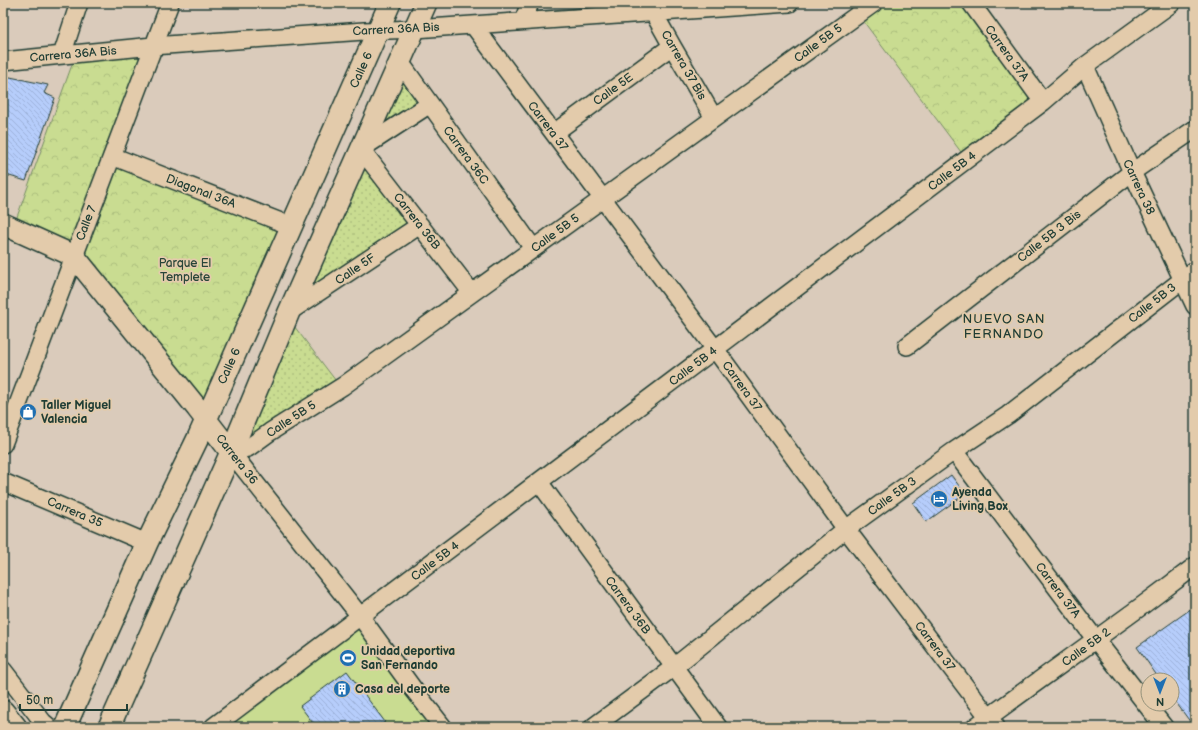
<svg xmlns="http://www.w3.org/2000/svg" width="1198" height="730" viewBox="0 0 1198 730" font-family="'Balsamiq Sans',sans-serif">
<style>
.grass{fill:url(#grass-dots);stroke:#748c62}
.park{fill:url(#park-crowns);stroke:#748c62}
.garden{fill:#c9dc91;stroke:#748c62}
.building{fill:url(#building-back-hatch);stroke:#1f3d34}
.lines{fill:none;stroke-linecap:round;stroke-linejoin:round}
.minor-casing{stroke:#1f3d34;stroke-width:20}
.major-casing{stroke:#1f3d34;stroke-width:24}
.minor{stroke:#e3cbab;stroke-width:17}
.major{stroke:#e3cbab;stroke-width:21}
.labels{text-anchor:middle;stroke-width:3.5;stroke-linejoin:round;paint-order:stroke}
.street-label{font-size:12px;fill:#1f3d34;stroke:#e3cbab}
.park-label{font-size:12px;fill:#284539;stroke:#e3cbab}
.poi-label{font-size:12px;font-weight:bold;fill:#1f3d34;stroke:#e3cbab;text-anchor:start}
.neighbourhood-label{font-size:13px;letter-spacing:1px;fill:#1f3d34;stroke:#e3cbab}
</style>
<defs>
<pattern id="grass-dots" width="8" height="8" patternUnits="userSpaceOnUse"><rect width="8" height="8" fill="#c9dc91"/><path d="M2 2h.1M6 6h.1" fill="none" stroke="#acbe7e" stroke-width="1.8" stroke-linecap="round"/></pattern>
<pattern id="park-crowns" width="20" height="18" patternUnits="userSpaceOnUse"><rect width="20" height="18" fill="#c9dc91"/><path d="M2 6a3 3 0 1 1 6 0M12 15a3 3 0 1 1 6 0" fill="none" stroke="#acbe7e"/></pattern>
<pattern id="building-back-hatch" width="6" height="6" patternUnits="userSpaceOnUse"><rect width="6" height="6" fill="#b6cdfb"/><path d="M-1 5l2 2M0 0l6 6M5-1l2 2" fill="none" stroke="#9cb1d8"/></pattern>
</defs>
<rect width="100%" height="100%" fill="#dacbbb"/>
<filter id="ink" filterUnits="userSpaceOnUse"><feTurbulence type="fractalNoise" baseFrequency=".025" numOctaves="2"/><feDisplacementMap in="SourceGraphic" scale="8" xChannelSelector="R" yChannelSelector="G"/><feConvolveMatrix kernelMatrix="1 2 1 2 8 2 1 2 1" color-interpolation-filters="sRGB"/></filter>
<g filter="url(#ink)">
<path class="grass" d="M405,72l21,32 -49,30z
M365,166l52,58 -105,64z
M294,326l45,59 -86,54 -6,-5z"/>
<path class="park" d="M874,3h97l72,99 -76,58 -109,-146z
M153,46l-41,110 179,70 -86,194 -131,-164 -61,-28 60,-166z"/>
<path class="garden" d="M360,616l83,111h-230z"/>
<path class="building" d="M10,77l38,8 -4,8 11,5 -29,83 -23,-7v-96z
M951,475l14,19 -39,28 -13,-19z
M1195,606v121h-1l-22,-30v-17h-12l-23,-33z
M347,671l38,51 -7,5h-62l-16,-21z"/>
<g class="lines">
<g class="minor-casing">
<path id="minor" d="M655,3l-2,9 19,34 42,72
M971,3l72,99
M523,21l7,-18
M473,25l242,324 131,180 150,198
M62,55l17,-52
M3,61l150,-15 211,-15 51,-2 375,-26
M399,63l6,6 25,35 103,144
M1085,66l47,106 63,134
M430,104l-69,45 111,144
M554,133l118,-87
M112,156l179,70
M289,312l12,-8 119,-79
M907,346l225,-174 63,-43
M3,444l167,-441
M954,451l142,189 68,87
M3,482l144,61
M539,482l179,245
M3,670l40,52 6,5
M213,727l830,-625 42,-36 87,-63
M443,727l-29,-37 -54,-74 -129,-164 17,-4 22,-16 73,-46 531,-383
M593,727l81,-60 172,-138 108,-78 54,-36 187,-145
M975,727l168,-122 52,-39"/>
</g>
<g class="major-casing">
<path id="major" d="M3,224l71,32 123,152 34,44
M3,711l13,16
M65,727l82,-184 51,-105 192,-435
M109,727l122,-275 58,-140 137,-309"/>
</g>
<use href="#minor" class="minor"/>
<use href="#major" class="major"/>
</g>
</g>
<defs>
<g id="shop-disc" transform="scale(0.9)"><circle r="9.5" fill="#1f6fb2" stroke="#e3cbab"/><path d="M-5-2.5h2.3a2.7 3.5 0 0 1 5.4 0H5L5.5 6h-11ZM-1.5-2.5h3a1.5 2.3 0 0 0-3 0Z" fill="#fff"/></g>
<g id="hotel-disc" transform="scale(0.9)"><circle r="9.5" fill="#1f6fb2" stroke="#e3cbab"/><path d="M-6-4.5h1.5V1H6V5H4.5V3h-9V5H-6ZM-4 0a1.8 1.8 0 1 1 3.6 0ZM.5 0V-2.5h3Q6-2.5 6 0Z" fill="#fff"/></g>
<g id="stadium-disc" transform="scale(0.9)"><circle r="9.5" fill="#1f6fb2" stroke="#e3cbab"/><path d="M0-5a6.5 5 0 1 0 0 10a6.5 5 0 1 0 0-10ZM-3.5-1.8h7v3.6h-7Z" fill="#fff"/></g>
<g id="building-disc" transform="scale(0.9)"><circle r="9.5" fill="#1f6fb2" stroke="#e3cbab"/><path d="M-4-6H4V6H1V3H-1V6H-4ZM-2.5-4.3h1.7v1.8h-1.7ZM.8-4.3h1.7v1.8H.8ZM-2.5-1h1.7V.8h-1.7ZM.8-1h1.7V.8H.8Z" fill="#fff"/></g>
</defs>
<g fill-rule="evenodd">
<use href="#shop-disc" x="28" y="412"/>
<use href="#hotel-disc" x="939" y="499"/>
<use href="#stadium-disc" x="348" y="658"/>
<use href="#building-disc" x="342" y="689"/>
</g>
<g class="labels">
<g class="street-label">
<text transform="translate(396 29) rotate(-3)" y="4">Carrera 36A Bis</text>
<text transform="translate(818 43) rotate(-36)" y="4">Calle 5B 5</text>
<text transform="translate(1007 53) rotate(54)" y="4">Carrera 37A</text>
<text transform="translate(73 54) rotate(-5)" y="4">Carrera 36A Bis</text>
<text transform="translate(684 65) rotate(60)" y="4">Carrera 37 Bis</text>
<text transform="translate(361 70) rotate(-66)" y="4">Calle 6</text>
<text transform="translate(613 89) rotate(-36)" y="4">Calle 5E</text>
<text transform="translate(548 126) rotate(53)" y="4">Carrera 37</text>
<text transform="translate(466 155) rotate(54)" y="4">Carrera 36C</text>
<text transform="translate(952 171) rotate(-37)" y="4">Calle 5B 4</text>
<text transform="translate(1139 187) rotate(65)" y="4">Carrera 38</text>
<text transform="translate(201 191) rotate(21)" y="4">Diagonal 36A</text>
<text transform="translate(417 221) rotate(52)" y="4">Carrera 36B</text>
<text transform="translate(86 223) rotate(-69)" y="4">Calle 7</text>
<text transform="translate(555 233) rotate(-36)" y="4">Calle 5B 5</text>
<text transform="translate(1049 236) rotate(-38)" y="4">Calle 5B 3 Bis</text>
<text transform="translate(355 269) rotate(-34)" y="4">Calle 5F</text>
<text transform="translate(1152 303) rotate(-38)" y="4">Calle 5B 3</text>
<text transform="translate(229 366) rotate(-66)" y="4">Calle 6</text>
<text transform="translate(693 366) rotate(-37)" y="4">Calle 5B 4</text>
<text transform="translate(742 386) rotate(54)" y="4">Carrera 37</text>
<text transform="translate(291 419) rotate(-33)" y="4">Calle 5B 5</text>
<text transform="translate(237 459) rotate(52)" y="4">Carrera 36</text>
<text transform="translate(892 496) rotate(-36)" y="4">Calle 5B 3</text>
<text transform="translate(75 512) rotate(23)" y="4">Carrera 35</text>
<text transform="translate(435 561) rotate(-37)" y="4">Calle 5B 4</text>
<text transform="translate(1058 590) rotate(53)" y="4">Carrera 37A</text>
<text transform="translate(628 605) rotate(54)" y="4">Carrera 36B</text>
<text transform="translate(935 646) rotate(53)" y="4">Carrera 37</text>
<text transform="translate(1086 647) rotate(-36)" y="4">Calle 5B 2</text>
</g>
<g class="park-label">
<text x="185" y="267">Parque El<tspan x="185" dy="14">Templete</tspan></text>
</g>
<g class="poi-label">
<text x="41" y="409">Taller Miguel<tspan x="41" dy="14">Valencia</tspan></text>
<text x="952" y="496">Ayenda<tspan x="952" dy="14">Living Box</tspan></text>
<text x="361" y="655">Unidad deportiva<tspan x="361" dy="14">San Fernando</tspan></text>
<text x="355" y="693">Casa del deporte</text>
</g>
<g class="neighbourhood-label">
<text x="1004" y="323">NUEVO SAN<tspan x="1004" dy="15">FERNANDO</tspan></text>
</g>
</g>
<rect width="1198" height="730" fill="none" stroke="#e3cbab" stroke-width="16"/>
<rect x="8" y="8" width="1182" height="714" fill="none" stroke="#1f3d34" stroke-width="1.5" filter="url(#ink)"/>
<g transform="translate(1160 692) rotate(180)"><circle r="19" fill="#e3cbab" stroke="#95927b"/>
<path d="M0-3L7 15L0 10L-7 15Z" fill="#1f6fb2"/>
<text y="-6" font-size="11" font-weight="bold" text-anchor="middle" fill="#1f3d34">N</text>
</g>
<path d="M20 704v6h107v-6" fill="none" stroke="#1f3d34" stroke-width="2"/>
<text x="26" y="704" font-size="12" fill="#1f3d34" stroke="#e3cbab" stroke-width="3" paint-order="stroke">50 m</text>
</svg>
